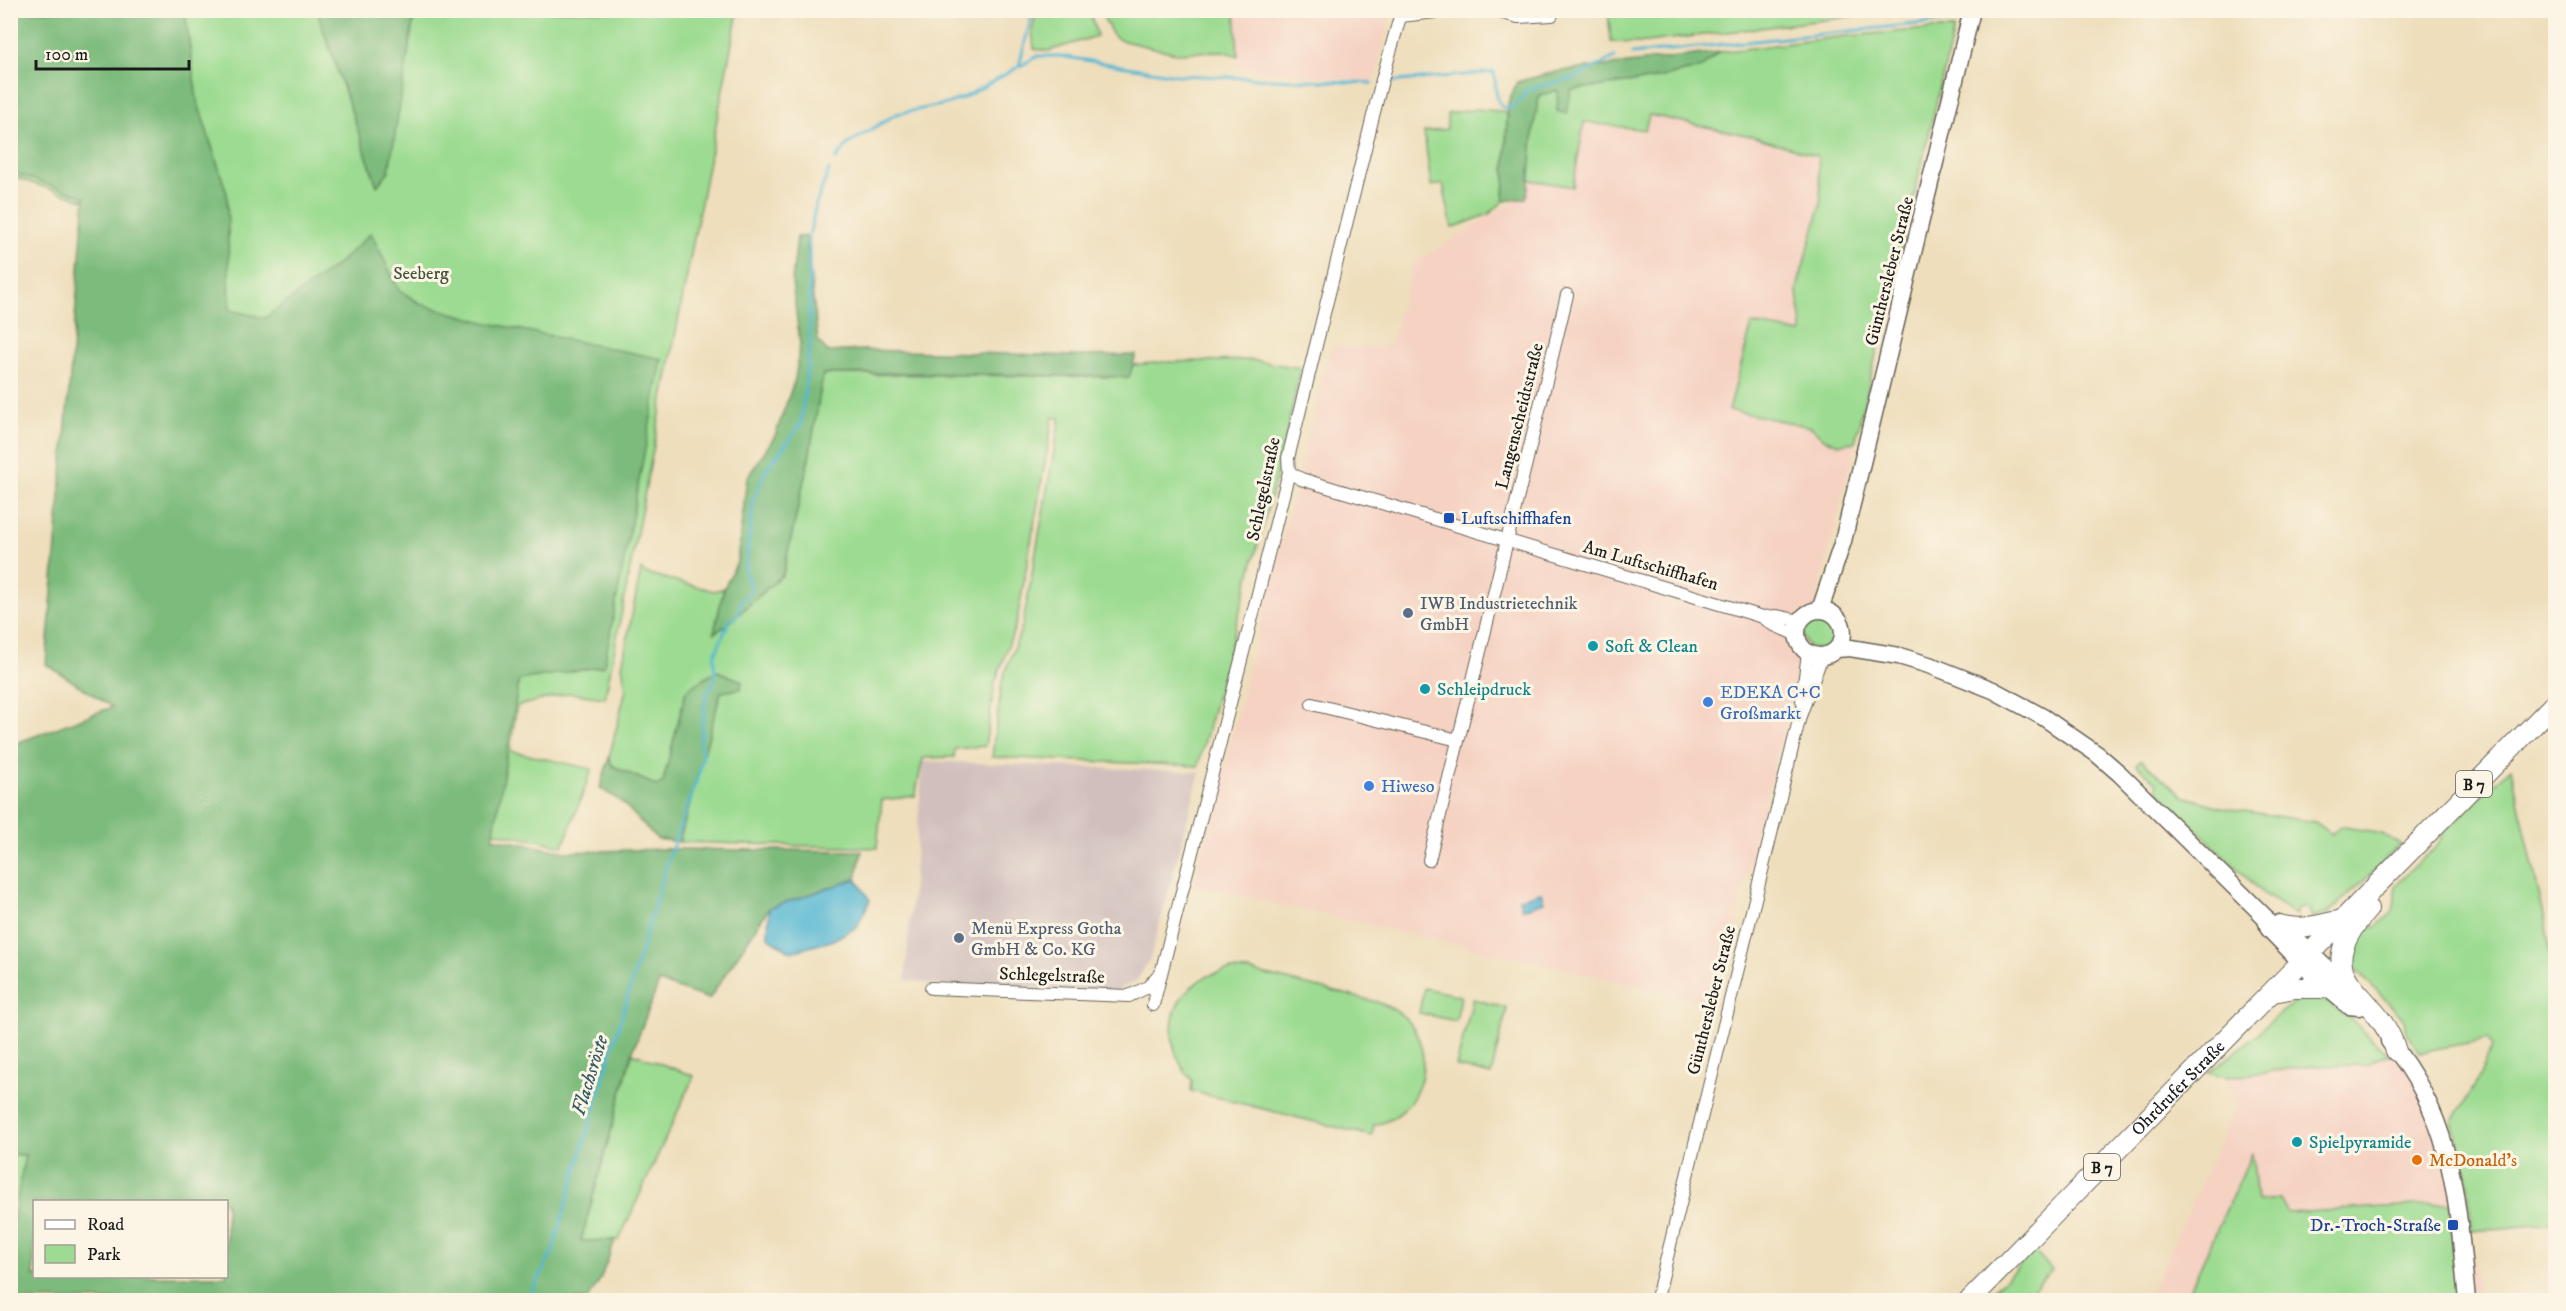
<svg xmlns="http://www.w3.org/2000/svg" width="2566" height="1311" viewBox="0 0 2566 1311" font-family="'IM FELL DW Pica',serif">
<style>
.built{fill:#f5d2c2}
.industrial{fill:#d1bfbd}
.green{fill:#9cdb91;stroke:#5c7c56;stroke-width:1.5}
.forest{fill:#7dbb7b;stroke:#4c6c4c;stroke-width:1.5;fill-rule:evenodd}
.water{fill:#54b7d3;stroke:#386a78;stroke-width:1.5}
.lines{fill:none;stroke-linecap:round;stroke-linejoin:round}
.stream{stroke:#54b7d3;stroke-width:3}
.street-casing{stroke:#666054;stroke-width:14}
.secondary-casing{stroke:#666054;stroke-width:19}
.primary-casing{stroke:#666054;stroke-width:22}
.street{stroke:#fff;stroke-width:12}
.secondary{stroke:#fff;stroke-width:16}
.primary{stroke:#fff;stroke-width:20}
.transit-dot{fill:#1a4fb4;stroke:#fcf5e5;stroke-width:2}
.service-dot{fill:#5c6f8a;stroke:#fcf5e5;stroke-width:2}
.culture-dot{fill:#0f9aa8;stroke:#fcf5e5;stroke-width:2}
.shop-dot{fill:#3f7fe0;stroke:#fcf5e5;stroke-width:2}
.food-dot{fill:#e8710a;stroke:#fcf5e5;stroke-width:2}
.labels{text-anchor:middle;stroke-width:6;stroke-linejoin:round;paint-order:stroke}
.shield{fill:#fcf5e5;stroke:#5f5d58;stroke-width:1.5}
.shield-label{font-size:16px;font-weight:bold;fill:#1c1c1c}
.street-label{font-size:18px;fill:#1c1c1c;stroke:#fcf5e5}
.park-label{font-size:18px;fill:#42553f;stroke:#fcf5e5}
.transit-label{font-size:18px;fill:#164399;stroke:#fcf5e5;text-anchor:start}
.service-label{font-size:18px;fill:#4e5e75;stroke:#fcf5e5;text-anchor:start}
.culture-label{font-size:18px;fill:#0d838f;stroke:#fcf5e5;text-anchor:start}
.shop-label{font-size:18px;fill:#366cbe;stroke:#fcf5e5;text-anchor:start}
.food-label{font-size:18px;fill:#c56008;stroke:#fcf5e5;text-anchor:start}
.water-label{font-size:20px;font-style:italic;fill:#325a65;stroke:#fcf5e5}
</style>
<rect width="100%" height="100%" fill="#fcf5e5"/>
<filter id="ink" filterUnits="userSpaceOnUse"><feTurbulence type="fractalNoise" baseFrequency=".0167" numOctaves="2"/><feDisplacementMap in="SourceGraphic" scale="12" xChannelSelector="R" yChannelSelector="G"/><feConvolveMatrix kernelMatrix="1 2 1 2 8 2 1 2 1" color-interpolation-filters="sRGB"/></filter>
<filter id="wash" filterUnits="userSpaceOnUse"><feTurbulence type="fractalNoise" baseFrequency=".008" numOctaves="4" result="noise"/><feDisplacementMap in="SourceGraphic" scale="24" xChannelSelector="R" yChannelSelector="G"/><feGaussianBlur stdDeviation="1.35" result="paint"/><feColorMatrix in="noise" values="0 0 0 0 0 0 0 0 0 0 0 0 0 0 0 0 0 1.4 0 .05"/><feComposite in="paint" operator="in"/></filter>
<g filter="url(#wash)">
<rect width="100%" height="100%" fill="#eedebc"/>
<path class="built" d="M1236,11v-1l156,1 -18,71 -135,-14z
M1650,116l105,22 61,20 4,45 -24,85v13l6,13v19l-51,-10 -23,87 83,19 13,12 16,4 16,-2 -142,560 -520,-118 137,-538 58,-2 25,-82 99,-61 16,-73 58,-5 58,9z
M2409,1054l36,63 19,60 14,123h-330l89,-195 -11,-28 87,-11 54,-1 11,-7z"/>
<path class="industrial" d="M923,761l277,11 -50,187 -14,22 -22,10 -175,-6 -34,-5z"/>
<path class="green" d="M10,11h728l-133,687 -36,-5 -52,13 -7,45 82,18 -29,77 -388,-79 -29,-546 -135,-45z
M1037,11h53l7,25 -49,15 -14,-2 -2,-20z
M1100,11h135l3,45 -15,-5 -47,2 -56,-13 -7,-5z
M1608,11v-1l290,1 -260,32 -27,-1z
M1930,29h24l-99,413 -15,2 -15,-4 -14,-13 -82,-17 23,-86 50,9c1,-16 -5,-29 -5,-45l24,-84 -3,-48 -63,-19 -106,-22 -4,15 -61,-8 -11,65 -43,-7 3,-60 7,-25 18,-5 91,-10 52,-12 18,-16 127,-16z
M1477,109l30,3 -3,89 -15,13 -37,14 -9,-44 -12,2 -7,-54 23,-3v-15z
M1252,360l49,8 -22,98 -81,300 -206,-9 10,-76 21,-57 37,-206 -7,-1 -36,204 -22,62 -10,63 -30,3 -1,8 -31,1 -8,38 -33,4 -5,48 -198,-6 42,-150 -35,-1 -23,91 -6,4 -44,-20 -4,-8 17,-69 -4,-23 19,-97 4,4 69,18 10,-3 -10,45 12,-7 57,-52 26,-116 14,-84 306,3 4,-12 31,-3z
M1803 633a17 17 0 1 1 34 0a17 17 0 1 1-34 0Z
M2141,760l42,36 41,12 91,14 17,12 8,-8 42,8 20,11 -14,10 -6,9 -55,50 -15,4 -3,-9 -4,-2 -8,1 -1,7 -31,-20 -107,-103 -1,-9 -21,-19z
M2511,768l35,157 9,62v236l-83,8 -5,-60 -15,-49 24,-38 16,-37 -4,-8 -68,13 -14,-18 -2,-15 -49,-51 -7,-12 4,-22 17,-14 5,8c21,-15 21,-16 21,-41l20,-22 20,-16 10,-18z
M1230,970l20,1 127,31c13,5 26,11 34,23 26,35 8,92 -37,100l-2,11 -181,-45 1,-11c-25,-26 -29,-72 3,-96 10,-9 22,-11 35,-14z
M1424,988l37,8 -5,25 -37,-8z
M2313,996c30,10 53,39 77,60l-12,2 -11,7 -54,1 -87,11 -18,-5c17,-11 33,-24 48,-37 19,-17 31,-33 57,-39z
M1473,999l34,9 -16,67 -35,-9z
M632,1053l62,23 -75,164 -38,1z
M2252,1153l5,48 23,-2 8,14 162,-10 8,97h-273z
M10,1154l15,1 -14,83 -1,-1z
M2034,1250l18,20 -29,30h-39z"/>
<path class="forest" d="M11,11h174l12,89 30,94 3,116 35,8 73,-54 33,-31 28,57 22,14 63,18 178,37 -58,307 -85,14 -26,158 73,14 99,-3 197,2 -6,28 -87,29 -60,91 -50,-17 -27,71 -51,188 34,-1 -15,40 -13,20h-576l-1,-62 15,-83 -15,-1 1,-409 101,-38 -66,-43 39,-467 -74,-25zM34,1202h192v74h-192z
M317,11h98l-26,160 -12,15z
M1719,52l-18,16 -52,12 -78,10 -5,24 -9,-3 1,-21 -18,5c-10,34 -6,69 -14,103l-22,3 4,-98 9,-21 37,-10z
M806,236l12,105 10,11 35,-2 214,6 59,-1 -7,22 -213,-4 -93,1 -14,84 -26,116 -57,52 -12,7 10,-45 13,-26 10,-84 28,-42 20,-57 5,-35 -8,-63 5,-44z
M718,671l24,10 -1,8 -20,3 -42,150 -22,-3 -34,-36 -23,-15 9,-30 4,8 44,20 6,-4 23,-91 15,-11z"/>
<path class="water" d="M856,879l14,21 -13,27 -26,14 -40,11 -23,-15 1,-29z
M1541,892l3,10 -22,7 -3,-10z"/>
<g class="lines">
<path class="stream" d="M1977,18l3,-1 2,-7
M1632,54l332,-35
M1019,66l14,-56
M1389,82l105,-10 3,27 6,9 10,-1 16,-18 45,-11 41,-21
M836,159l12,-15 48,-30 51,-10 18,-7 73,-41h22l116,19 196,8
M531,1293l21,-40 115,-390 32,-89 4,-19 -3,-9 5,-42 2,-12 6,-8 2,-8 -1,-19 15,-36 9,-6 3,-13 10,-11 -6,-23 9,-69 12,-29 35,-46 9,-81 -1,-106 7,-33 13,-34"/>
</g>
</g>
<g filter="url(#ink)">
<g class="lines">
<g class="street-casing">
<path id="street" d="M1492,10l26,7 34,-2
M1401,16l51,-6
M1289,472l12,7 462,138 9,7 25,11
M1763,617l14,-1 24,5
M1802,700l6,-47
M1312,704l146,36
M1429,860l138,-565
M931,988l198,8 19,-9 13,-15
M1153,1005l136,-533 -1,-14 94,-378 20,-70
M1658,1294l142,-578 22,-60"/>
</g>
<g class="secondary-casing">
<path id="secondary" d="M1820,610l23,-69 129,-531
M1797 633a23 23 0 1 1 46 0a23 23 0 1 1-46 0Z
M1837,649l13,-1 49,8 33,10 61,24 50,27 54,37 23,20 145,143 4,12 49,51 31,26 10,1
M2279,923l73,70
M2389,1041c66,79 68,162 78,259"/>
</g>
<g class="primary-casing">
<g id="primary">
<path d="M2368,909c-66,74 9,77 28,142"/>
<path d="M2283,926c21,5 36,-2 57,-5"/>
<path d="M2273,992l22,-4h32"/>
<path id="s1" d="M1970,1300l586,-598"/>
</g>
</g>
<use href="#street" class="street"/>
<use href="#secondary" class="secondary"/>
<use href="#primary" class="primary"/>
</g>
</g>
<g class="transit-dot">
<rect x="1443" y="512" width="12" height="12" rx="3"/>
<rect x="2447" y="1219" width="12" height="12" rx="3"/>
</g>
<g class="service-dot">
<circle cx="1408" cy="613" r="6"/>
<circle cx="959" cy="938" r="6"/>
</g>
<g class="culture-dot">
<circle cx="1593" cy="646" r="6"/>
<circle cx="1425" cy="689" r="6"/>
<circle cx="2297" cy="1142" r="6"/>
</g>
<g class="shop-dot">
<circle cx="1708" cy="702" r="6"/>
<circle cx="1369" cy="786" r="6"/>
</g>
<circle class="food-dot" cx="2417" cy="1160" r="6"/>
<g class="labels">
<g class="shield">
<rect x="2456" y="771" width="36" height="26" rx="4.5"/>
<rect x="2084" y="1154" width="36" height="26" rx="4.5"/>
</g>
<g class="shield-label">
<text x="2474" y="790">B 7</text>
<text x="2102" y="1173">B 7</text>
</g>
<g class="street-label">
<text transform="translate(1889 271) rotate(-76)" y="6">Günthersleber Straße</text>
<text transform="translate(1519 416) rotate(-76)" y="6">Langenscheidtstraße</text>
<text transform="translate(1263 489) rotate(-78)" y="6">Schlegelstraße</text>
<text transform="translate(1651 565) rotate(16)" y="6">Am Luftschiffhafen</text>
<text transform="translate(1052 975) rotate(2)" y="6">Schlegelstraße</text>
<text transform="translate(1711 1000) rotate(-76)" y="6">Günthersleber Straße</text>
<text dy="6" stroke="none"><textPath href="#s1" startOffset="297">Ohrdrufer Straße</textPath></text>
</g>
<g class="park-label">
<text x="421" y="279">Seeberg</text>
</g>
<g class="transit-label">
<text x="1461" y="524">Luftschiffhafen</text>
<text x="2441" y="1231" text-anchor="end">Dr.-Troch-Straße</text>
</g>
<g class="service-label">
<text x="1420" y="609">IWB Industrietechnik<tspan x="1420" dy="21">GmbH</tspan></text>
<text x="971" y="934">Menü Express Gotha<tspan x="971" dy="21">GmbH &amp; Co. KG</tspan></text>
</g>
<g class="culture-label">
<text x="1605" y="652">Soft &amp; Clean</text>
<text x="1437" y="695">Schleipdruck</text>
<text x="2309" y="1148">Spielpyramide</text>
</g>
<g class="shop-label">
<text x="1720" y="698">EDEKA C+C<tspan x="1720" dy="21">Großmarkt</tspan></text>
<text x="1381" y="792">Hiweso</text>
</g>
<g class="food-label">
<text x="2429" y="1166">McDonald's</text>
</g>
<g class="water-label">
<text transform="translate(589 1075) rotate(-73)" y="7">Flachsröste</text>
</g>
</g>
<rect width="2566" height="1311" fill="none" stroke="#fcf5e5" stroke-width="36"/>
<rect x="33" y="1200" width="195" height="78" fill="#fcf5e5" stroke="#a29e95" stroke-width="1.5"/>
<rect x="45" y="1220" width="30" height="9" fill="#ffffff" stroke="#a29e95" stroke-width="1.5"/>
<text x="87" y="1230" font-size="18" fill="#1c1c1c">Road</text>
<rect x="45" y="1245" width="30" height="18" fill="#9cdb91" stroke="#a29e95" stroke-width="1.5"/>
<text x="87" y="1260" font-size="18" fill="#1c1c1c">Park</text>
<path d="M36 60v9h153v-9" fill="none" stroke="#1c1c1c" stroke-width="3"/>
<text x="45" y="60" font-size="18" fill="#1c1c1c" stroke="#fcf5e5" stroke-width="4.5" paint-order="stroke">100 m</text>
</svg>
